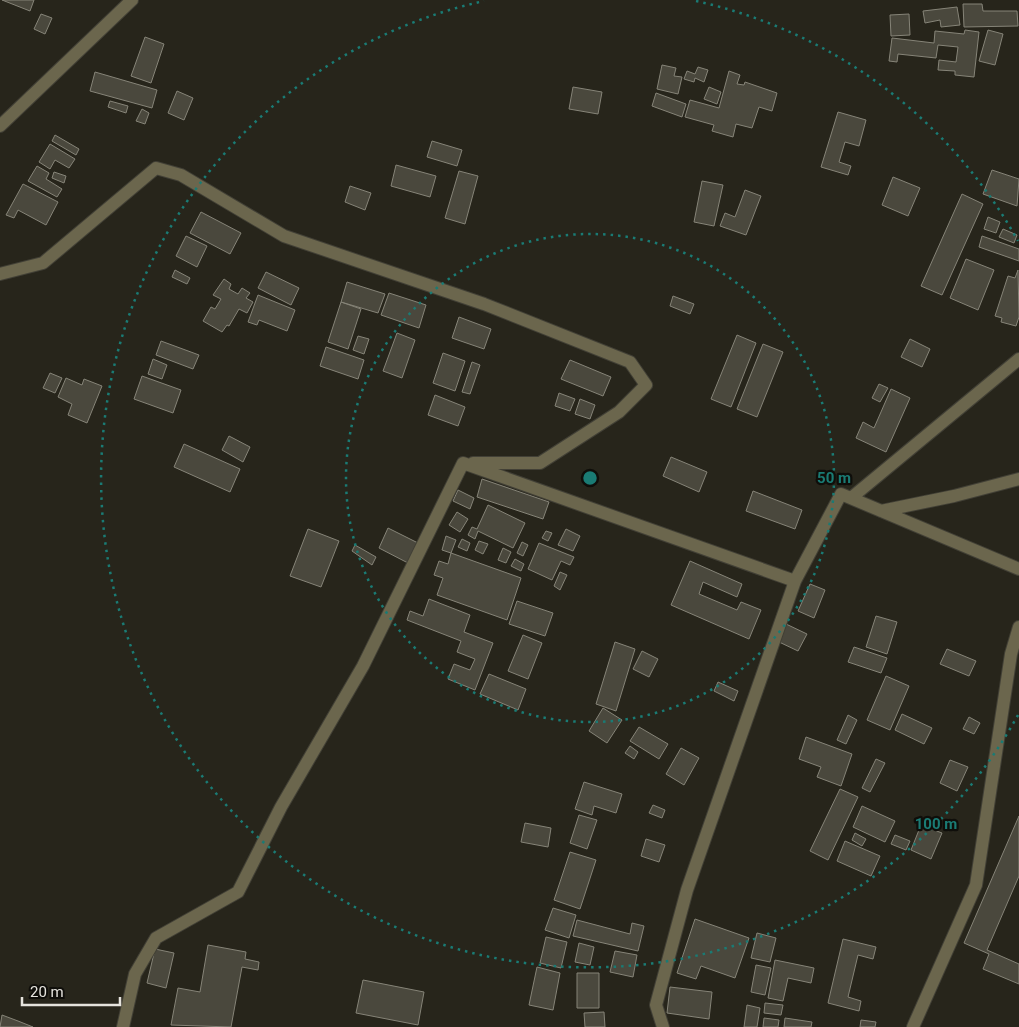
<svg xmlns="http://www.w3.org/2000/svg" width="1019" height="1027" viewBox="0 0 1019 1027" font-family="Roboto,sans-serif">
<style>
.building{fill:#4a483d;stroke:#868478}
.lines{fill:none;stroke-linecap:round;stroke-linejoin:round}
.minor-casing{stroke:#424036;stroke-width:14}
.minor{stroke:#6b664d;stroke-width:12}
.ring{fill:none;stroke:#1a7b74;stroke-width:2.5;stroke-dasharray:2.5 5}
.centre{fill:#1a7b74;stroke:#0f0e0a;stroke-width:2.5}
.ring-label{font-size:15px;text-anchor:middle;font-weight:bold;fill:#1a7b74;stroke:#0f0e0a;stroke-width:4.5;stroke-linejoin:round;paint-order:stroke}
</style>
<rect width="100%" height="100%" fill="#27251b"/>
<path class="building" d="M2,0h32l-4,11z
M963,4h19l1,7h34l1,15 -54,1z
M957,7l3,18 -19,2 -1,-7 -15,3 -2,-12z
M41,14l11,4 -7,16 -11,-5z
M909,14l1,21 -19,1 -1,-21z
M965,30l14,2 -5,45 -19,-2v-4l-17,-1 1,-10 17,2 2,-15 -20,-2 -2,13 -38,-4 -1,8 -8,-1 3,-23 42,5 1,-12 29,3z
M988,30l15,4 -8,31 -16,-4z
M145,37l19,7 -13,39 -20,-7z
M662,65l14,3 -2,8 8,1 -4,17 -21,-5z
M698,67l10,3 -4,12 -9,-4 -1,4 -10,-3 3,-8 8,3z
M729,71l11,4 -3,9 7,1 1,-3 32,11 -5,18 -13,-4 -7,21 -16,-4 -3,13 -21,-6 2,-6 -29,-8 5,-17 29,8z
M95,72l62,18 -5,18 -62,-17z
M573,87l29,5 -4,22 -29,-5z
M709,87l12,5 -4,12 -13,-5z
M177,91l16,7 -9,22 -16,-7z
M656,93l30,11 -4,13 -30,-11z
M110,101l18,5 -2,7 -18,-6z
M142,109l7,4 -4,11 -9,-3z
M838,112l28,8 -7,26 -14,-4 -6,20 12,4 -3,9 -27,-8z
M55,135l24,14 -3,6 -24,-14z
M432,141l30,9 -5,16 -30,-9z
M50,144l25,15 -6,9 -14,-8 -5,9 -11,-7z
M396,165l40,11 -6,21 -39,-11z
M37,166l12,7 -3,6 16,10 -5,8 -29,-16z
M992,170l27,9 -2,27 -34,-12z
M459,171l19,5 -13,48 -20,-6z
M54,172l12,4 -2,7 -12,-5z
M893,177l27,11 -12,28 -26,-11z
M702,181l21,4 -9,41 -20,-4z
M23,184l35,18 -12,23 -28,-15 -4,8 -8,-3z
M350,186l21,7 -6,17 -20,-8z
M745,190l16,6 -15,39 -26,-9 5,-13 10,4z
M962,194l21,10 -41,91 -21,-9z
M201,212l40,21 -11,21 -40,-21z
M988,217l12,5 -4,11 -12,-4z
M1003,229l14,6 -3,8 -15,-6z
M186,236l21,10 -10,21 -21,-11z
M982,236l37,13v12l-40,-14z
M966,259l28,11 -16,40 -28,-12z
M175,270l15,8 -3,6 -15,-7z
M1018,270l1,47 -3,9 -15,-4 1,-4 -7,-2 13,-40 7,2z
M266,272l33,16 -8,17 -33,-17z
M224,279l7,5 -2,5 9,5 4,-6 8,5 -4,5 7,4 -6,11 -8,-4 -10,17 -2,-1 -5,7 -19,-11 8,-14 4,2 6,-10 -8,-4z
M347,282l38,12 -7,19 -37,-11z
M389,293l37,12 -7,23 -38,-13z
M258,295l37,15 -8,21 -28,-11 -2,5 -9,-3z
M673,296l21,8 -4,10 -20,-8z
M341,302l20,7 -13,40 -20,-7z
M459,317l32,12 -7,20 -32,-11z
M397,333l18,7 -13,38 -19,-7z
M737,335l19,8 -25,64 -20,-8z
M358,336l11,3 -5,15 -11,-4z
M910,339l20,10 -8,18 -21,-10z
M161,341l38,14 -6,14 -37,-14z
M763,344l20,8 -26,65 -20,-8z
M326,347l38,13 -6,19 -38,-13z
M443,353l22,8 -10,30 -22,-8z
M153,359l14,6 -5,14 -14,-5z
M570,360l41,17 -8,19 -42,-17z
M472,362l8,3 -10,29 -8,-2z
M50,373l12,5 -7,15 -12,-5z
M142,376l39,14 -8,23 -39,-14z
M66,378l16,7 2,-6 18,7 -15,37 -19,-8 4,-11 -14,-7z
M879,384l9,4 -8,14 -8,-4z
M891,389l19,9 -24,54 -30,-14 7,-16 11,6z
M559,393l16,6 -5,12 -15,-5z
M435,395l30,12 -7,19 -30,-11z
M580,399l15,6 -5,14 -15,-5z
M229,436l21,11 -7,15 -21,-12z
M184,444l56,25 -10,23 -56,-25z
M671,457l36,15 -8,20 -36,-16z
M482,479l67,23 -6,17 -66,-22z
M458,490l16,8 -4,11 -17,-8z
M753,491l49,19 -7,19 -49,-18z
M488,505l37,18 -12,25 -35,-17 -3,8 -7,-4 4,-8 5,2z
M457,512l11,7 -8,13 -11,-7z
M388,528l30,15 -10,20 -29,-15z
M308,529l31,12 -18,46 -31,-11z
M566,529l14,7 -7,15 -15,-6z
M546,531l6,2 -4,8 -6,-3z
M446,536l10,4 -5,13 -9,-3z
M462,539l8,4 -3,8 -9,-4z
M479,541l9,3 -5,10 -8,-4z
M522,542l6,3 -5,11 -6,-3z
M539,543l35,14 -4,8 -9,-4 -9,19 -24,-11z
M355,545l21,12 -4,8 -20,-14z
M503,548l8,4 -5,11 -8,-3z
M451,553l70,25 -14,42 -70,-25 6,-17 -9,-3 5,-14 9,3z
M515,559l9,5 -3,7 -10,-5z
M690,561l52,23 -5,13 -34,-15 -4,12 38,16 4,-8 20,8 -12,29 -78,-34z
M560,572l7,3 -7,15 -6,-4z
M810,584l15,6 -11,28 -16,-7z
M429,599l41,16 -6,17 29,11 -18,47 -27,-11 6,-15 16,6 5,-11 -18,-7 4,-11 -54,-21 3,-9 13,5z
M517,601l36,12 -8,23 -36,-12z
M876,616l21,6 -10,32 -21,-7z
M786,624l21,10 -9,17 -21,-10z
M523,635l19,8 -14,36 -20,-8z
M615,642l20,7 -19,62 -20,-7z
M854,647l33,11 -6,15 -33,-11z
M947,649l29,12 -7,15 -29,-12z
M642,651l16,8 -9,18 -16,-8z
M489,674l37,15 -8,21 -38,-16z
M886,676l23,10 -19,44 -23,-10z
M718,682l20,9 -4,10 -20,-10z
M603,708l19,12 -15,23 -18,-12z
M902,714l30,14 -8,16 -29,-14z
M848,715l9,5 -11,24 -9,-4z
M969,717l11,6 -6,11 -11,-5z
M639,727l29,17 -9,15 -29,-18z
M806,737l46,17 -11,32 -24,-9 4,-10 -22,-8z
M630,746l8,6 -4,7 -9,-6z
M681,748l18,10 -15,27 -18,-11z
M876,759l9,4 -15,29 -8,-4z
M950,760l18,7 -11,24 -17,-8z
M584,782l38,12 -6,19 -22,-7 -2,9 -17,-6z
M840,789l18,8 -30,63 -18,-9z
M653,805l12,5 -3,8 -13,-5z
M862,806l33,15 -10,21 -32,-15z
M579,815l18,5 -10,29 -17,-6z
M1019,816v60l-32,74 32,14v20l-36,-15 6,-15 -25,-11z
M525,823l26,5 -3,19 -27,-5z
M921,825l21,8 -11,26 -20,-9z
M855,833l11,6 -4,7 -10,-6z
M895,835l15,6 -4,9 -15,-6z
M646,839l19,6 -6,17 -18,-6z
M845,841l35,15 -9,20 -34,-15z
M570,852l26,8 -16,49 -26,-9z
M553,908l23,7 -7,23 -24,-8z
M695,919l54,19 -14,40 -34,-12 -5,13 -19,-6z
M577,920l53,14 2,-11 12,3 -6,25 -65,-15z
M757,933l19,5 -6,24 -19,-4z
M546,937l21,5 -6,26 -21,-5z
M843,939l33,8 -3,12 -15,-4 -10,42 13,4 -2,10 -31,-8z
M579,943l15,4 -4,18 -15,-3z
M208,945l38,7 -1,7 14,3 -1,8 -16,-3 -11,60 -60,-2 7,-37 22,4z
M155,949l19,4 -8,35 -19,-5z
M615,951l22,4 -4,22 -23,-5z
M775,960l39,8 -3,15 -23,-5 -5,23 -15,-3z
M756,965l15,3 -6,27 -14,-3z
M537,967l23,6 -7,37 -24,-5z
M577,973h22v35h-22z
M363,980l61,12 -6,33 -62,-12z
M670,987l42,5 -3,27 -42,-6z
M765,1003l18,2 -2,10 -17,-2z
M747,1005l13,3 -3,19h-13z
M604,1012l1,15h-20l-1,-14z
M2,1015l16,6 15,6h-33z
M764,1018l15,2 -1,7h-15z
M785,1018l27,4 -1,5h-27z
M861,1020l15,2 -1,5h-15z"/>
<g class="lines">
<g class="minor-casing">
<path id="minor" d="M0,126l132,-126
M0,274l43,-11 113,-95 25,7 103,61 200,68 146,58 16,23 -27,27 -79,51h-67
M851,498l168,-139
M881,511l73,-15 65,-17
M795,581l46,-87 178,75
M123,1027l12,-53 21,-36 82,-46 43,-85 82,-141 100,-203 332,118 -108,309 -31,115 7,22
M913,1027l63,-142 35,-231 8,-27"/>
</g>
<use href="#minor" class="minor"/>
</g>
<g class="ring">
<circle cx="590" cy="478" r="244"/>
<path d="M1018 715A489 489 0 1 1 484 1M696 1A489 489 0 0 1 1018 241"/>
</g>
<circle cx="590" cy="478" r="8" class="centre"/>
<g class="ring-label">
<text x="834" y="483">50 m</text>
<text x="936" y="829">100 m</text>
</g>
<path d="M22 997v8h98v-8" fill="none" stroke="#e5e3dd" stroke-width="2.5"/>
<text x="30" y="997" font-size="15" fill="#e5e3dd" stroke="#0f0e0a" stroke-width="4" paint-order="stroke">20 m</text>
</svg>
